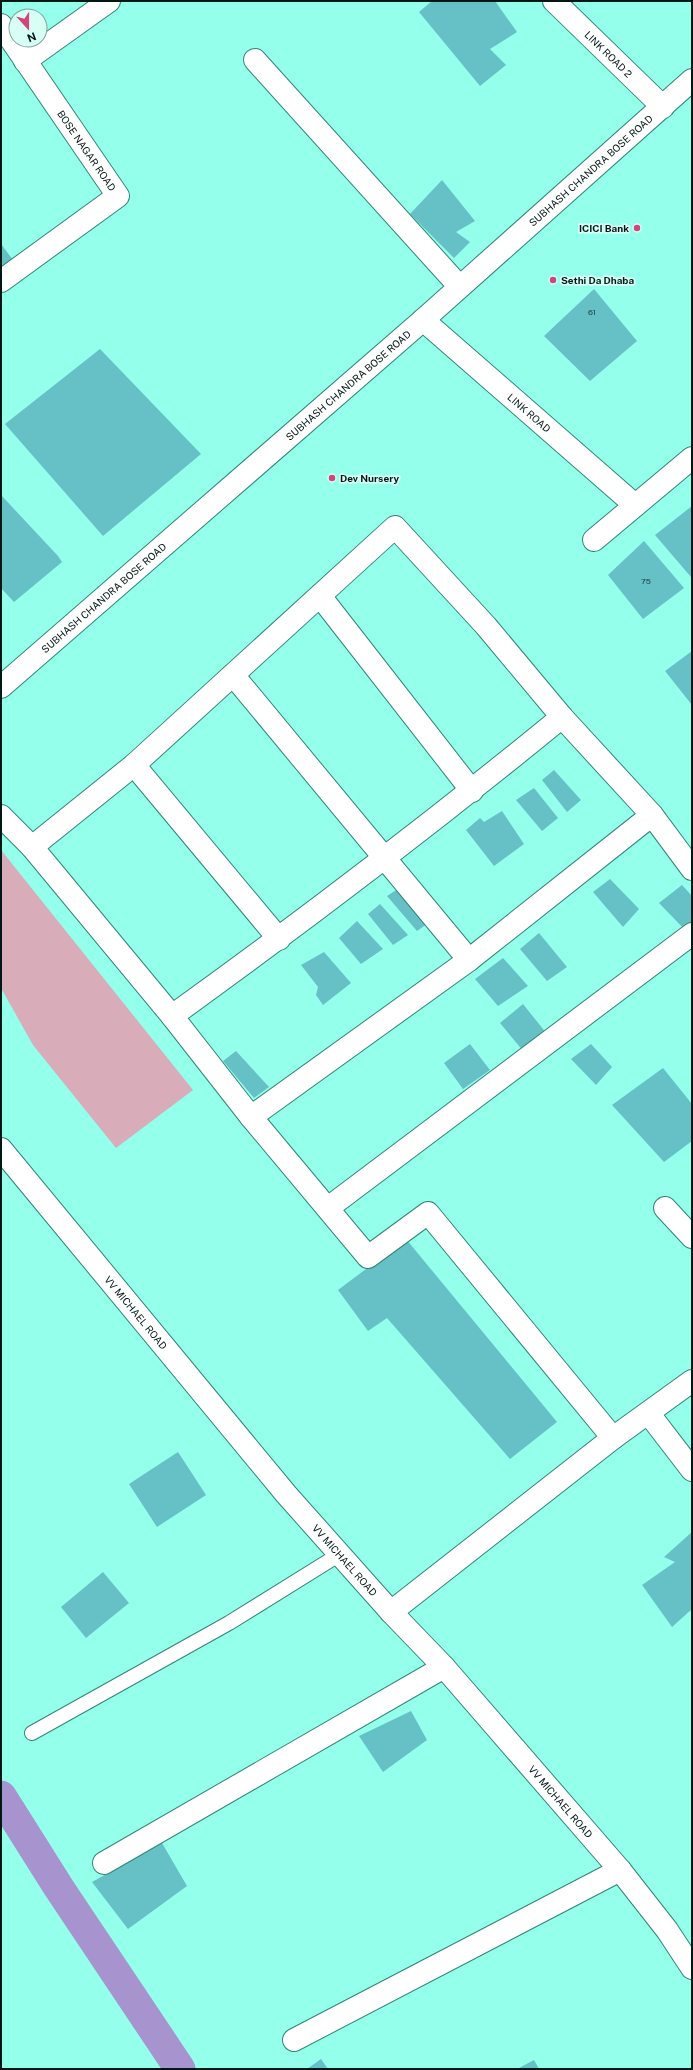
<svg xmlns="http://www.w3.org/2000/svg" width="693" height="2070" viewBox="0 0 693 2070" font-family="'Public Sans',sans-serif">
<style>
.green{fill:#d8acb9}
.lines{fill:none;stroke-linecap:round;stroke-linejoin:round}
.canal{stroke:#a793ce;stroke-width:31}
.building{fill:#66c1c6}
.lane-casing{stroke:#318576;stroke-width:16}
.street-casing{stroke:#318576;stroke-width:24}
.secondary-casing{stroke:#318576;stroke-width:24}
.lane{stroke:#fff;stroke-width:14}
.street{stroke:#fff;stroke-width:22}
.secondary{stroke:#fff;stroke-width:22}
.poi-dot{fill:#cf457c;stroke:#d8fff6;stroke-width:1.5}
.labels{text-anchor:middle;stroke-width:3.5;stroke-linejoin:round;paint-order:stroke}
.number-label{font-size:8px;fill:#1b4240}
.street-label{font-size:10px;fill:#021814;stroke:#d8fff6}
.poi-label{font-size:10px;font-weight:bold;fill:#021814;stroke:#d8fff6;text-anchor:start}
</style>
<rect width="100%" height="100%" fill="#94ffea"/>
<path class="green" d="M1,850l192,240 -77,58 -83,-103 -32,-57z"/>
<g class="lines">
<path class="canal" d="M1,1796l58,92 121,181"/>
</g>
<path class="building" d="M432,1h63l22,31 -27,17 16,16 -26,21 -61,-74z
M442,180l33,41 -19,11 14,10 -16,16 -44,-44z
M1,244l12,16 -12,8z
M594,289l43,52 -47,40 -46,-45z
M100,349l101,105 -98,82 -98,-112z
M1,495l57,61 4,6 -48,40 -13,-14z
M692,506v70l-1,1 -36,-42z
M644,541l40,47 -41,31 -35,-44z
M692,651v54l-27,-34z
M554,770l27,30 -14,12 -25,-32z
M534,788l24,30 -16,13 -26,-31z
M502,811l22,33 -30,22 -28,-36 14,-12 4,4z
M610,879l29,30 -16,18 -30,-35z
M682,885l10,11v33l-4,4 -29,-30z
M401,887l30,34 -14,10 -30,-35z
M380,904l28,31 -15,10 -25,-31z
M357,921l26,28 -22,15 -22,-26z
M539,933l28,34 -20,14 -27,-32z
M324,952l27,31 -28,22 -7,-10 2,-8 -17,-22z
M503,958l25,28 -30,20 -23,-27z
M523,1004l24,30 -23,18 -24,-29z
M470,1044l20,26 -27,19 -19,-26z
M591,1044l21,23 -16,18 -25,-26z
M236,1051l33,36 -15,11 -31,-37z
M663,1068l29,36v37l-28,21 -52,-57z
M406,1239l151,183 -47,37 -123,-141 -19,13 -30,-41z
M178,1452l28,43 -49,32 -28,-43z
M692,1532v77l-20,18 -30,-42 33,-23 -11,-5z
M103,1572l26,31 -43,35 -25,-31z
M411,1711l16,29 -44,32 -24,-36z
M162,1843l25,43 -59,43 -36,-47z
M321,2059l7,10h-21z
M534,2060l5,9h-22z"/>
<g class="lines">
<g class="lane-casing">
<path id="lane" d="M32,1733l197,-110 111,-69"/>
</g>
<g class="street-casing">
<g id="street">
<path id="s1" d="M554,1l109,106"/>
<path id="s2" d="M1,25l117,171 -117,85"/>
<path d="M255,60l204,226"/>
<path d="M25,61l84,-60"/>
<path id="s3" d="M423,320l212,185"/>
<path d="M594,540l98,-82"/>
<path d="M320,596l152,195"/>
<path d="M233,675l236,285"/>
<path d="M134,765l145,174"/>
<path d="M1,816l31,31 140,169 79,101 117,140 60,-44 185,225"/>
<path d="M32,847l102,-82 261,-238 91,99 76,91 90,98 40,54"/>
<path d="M172,1016c133,-96 263,-195 390,-299"/>
<path d="M251,1117l218,-157 183,-145"/>
<path id="s4" d="M1,1149l285,345 105,118 53,55 176,203 47,60 25,38"/>
<path d="M328,1208l364,-274"/>
<path d="M665,1208l27,29"/>
<path d="M649,1414l43,56"/>
<path d="M391,1612l222,-174 79,-57"/>
<path d="M104,1863l340,-196"/>
<path d="M294,2040l326,-170"/>
</g>
</g>
<g class="secondary-casing">
<g id="secondary">
<path id="s5" d="M1,687l422,-367 269,-240"/>
</g>
</g>
<use href="#lane" class="lane"/>
<use href="#street" class="street"/>
<use href="#secondary" class="secondary"/>
</g>
<g class="poi-dot">
<circle cx="637" cy="228" r="4"/>
<circle cx="553" cy="280" r="4"/>
<circle cx="332" cy="478" r="4"/>
</g>
<g class="labels">
<g class="number-label">
<text x="592" y="315">61</text>
<text x="646" y="584">75</text>
</g>
<g class="street-label">
<text dy="4" stroke="none"><textPath href="#s1" startOffset="76">LINK ROAD 2</textPath></text>
<text dy="4" stroke="none"><textPath href="#s2" startOffset="152">BOSE NAGAR ROAD</textPath></text>
<text dy="4" stroke="none"><textPath href="#s5" startOffset="784">SUBHASH CHANDRA BOSE ROAD</textPath></text>
<text dy="4" stroke="none"><textPath href="#s5" startOffset="460">SUBHASH CHANDRA BOSE ROAD</textPath></text>
<text dy="4" stroke="none"><textPath href="#s3" startOffset="141">LINK ROAD</textPath></text>
<text dy="4" stroke="none"><textPath href="#s5" startOffset="136">SUBHASH CHANDRA BOSE ROAD</textPath></text>
<text dy="4" stroke="none"><textPath href="#s4" startOffset="212">VV MICHAEL ROAD</textPath></text>
<text dy="4" stroke="none"><textPath href="#s4" startOffset="536">VV MICHAEL ROAD</textPath></text>
<text dy="4" stroke="none"><textPath href="#s4" startOffset="860">VV MICHAEL ROAD</textPath></text>
</g>
<g class="poi-label">
<text x="629" y="232" text-anchor="end">ICICI Bank</text>
<text x="561" y="284">Sethi Da Dhaba</text>
<text x="340" y="482">Dev Nursery</text>
</g>
</g>
<rect width="693" height="2070" fill="none" stroke="#021814" stroke-width="4"/>
<g transform="translate(28 28) rotate(159)"><circle r="19" fill="#d8fff6" stroke="#82a39c"/>
<path d="M0-3L7 15L0 10L-7 15Z" fill="#cf457c"/>
<text y="-6" font-size="11" font-weight="bold" text-anchor="middle" fill="#021814">N</text>
</g>
</svg>
